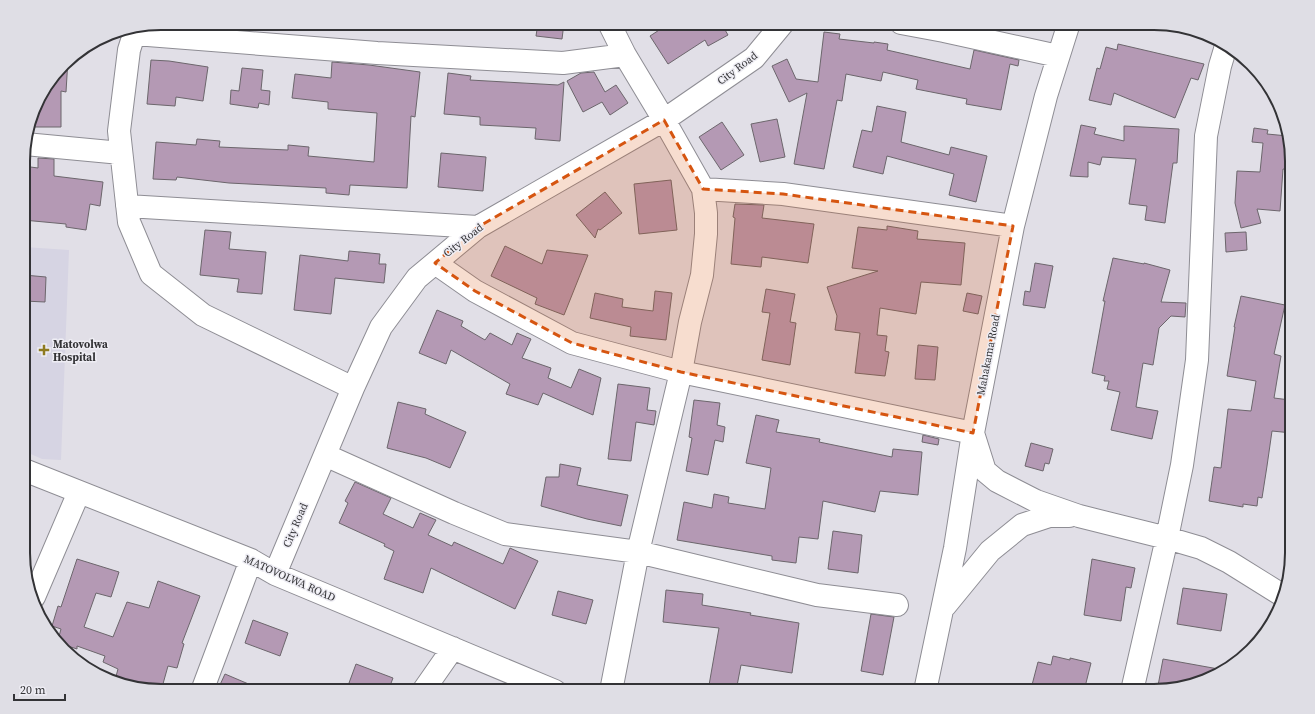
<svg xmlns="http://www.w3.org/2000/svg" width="1315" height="714" viewBox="0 0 1315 714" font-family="'Source Serif 4',serif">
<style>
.built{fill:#d6d4e3}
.building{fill:#b499b4;stroke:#6c666c}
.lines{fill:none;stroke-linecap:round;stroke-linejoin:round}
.minor-casing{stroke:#8e8d94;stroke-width:24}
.minor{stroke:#fff;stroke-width:22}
.marked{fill:#d65510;fill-opacity:0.2;stroke:#d65510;stroke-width:3;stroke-dasharray:8 5;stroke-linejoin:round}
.poi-dot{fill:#8e7a20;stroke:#eeedf4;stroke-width:1.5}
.labels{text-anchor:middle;stroke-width:3;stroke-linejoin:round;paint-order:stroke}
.street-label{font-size:11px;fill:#333336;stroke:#eeedf4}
.poi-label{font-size:11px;font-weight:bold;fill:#333336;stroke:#eeedf4;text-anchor:start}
.rim{fill:none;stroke:#333336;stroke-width:2}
</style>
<rect width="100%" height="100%" fill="#e1dfe7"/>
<path class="built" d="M24,247l45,3 -8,210 -19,-1 -18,-8z"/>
<path class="building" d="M538,23h26l-2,16 -26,-3z
M670,23h51l7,12 -20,11 -3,-6 -37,24 -18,-28z
M824,32l16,2 -1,5 35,4v-1l14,2 -1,6 83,19 4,-19 45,10 -1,6 -8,-2 -9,46 -35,-6 1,-5 -51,-10 2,-9 -35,-8 -2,9 -35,-7 -4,27 -5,-1 -13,69 -30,-5 13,-71 -18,9 -17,-36 15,-7 9,20 22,3z
M1118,44l86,20 -6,16 -7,-2 -16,40 -61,-25 -3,12 -22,-5 8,-32 3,1 6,-22 11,3z
M68,59l-2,33 -5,-1v36h-31l7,-27z
M151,60l18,1 39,6 -5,34 -27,-4 -1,9 -28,-2z
M332,62l37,3 51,7 -5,45 -4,-1 -4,72 -57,-3 -1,10 -23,-2v-5l-97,-5 -52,-6 -1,3 -23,-1 3,-37 40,3 1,-6 23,2 -1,6 69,3v-5l21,2 -1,9 66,6 3,-49 -49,-4v-7l-36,-4 3,-24 36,4z
M242,68l21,2 -2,20 9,1 -1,14 -10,-2 -1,5 -28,-4 1,-14 8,1z
M594,72l11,20 11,-7 12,18 -18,12 -8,-13 -19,10 -16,-31 14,-8z
M448,73l23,3 -1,4 88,5 6,-3 -4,59 -25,-2 1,-11 -56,-3v-8l-36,-3z
M877,106l29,6 -5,30 48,13 2,-8 36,9 -11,46 -27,-7 5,-21 -67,-18 -4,18 -30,-7 9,-37 10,2z
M777,119l8,38 -25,5 -9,-38z
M722,122l22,33 -23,15 -22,-33z
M1081,125l15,3 -2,6 30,7v-15l55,3 -2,34h-4l-8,60 -20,-3 2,-14 -18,-2 7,-45 -34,-2 -2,8 -12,-3v15l-18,-1z
M1254,128l14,2 -1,4 21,2 3,7v27l-8,-1 -3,42 -23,-2 4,14 -20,5 -6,-25 2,-32 23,1 3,-29 -11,-1z
M441,153l45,4 -3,34 -45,-4z
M38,158l16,1v17l49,6 -3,24 -10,-2 -4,26 -20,-3v-3l-43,-4v-54l15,2z
M671,180l6,50 -38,4 -5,-50z
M605,192l17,21 -22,17 -2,-1 -3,9 -19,-23z
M735,204l29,1 -2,13 52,6 -6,39 -46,-6 -1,10 -30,-3 4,-46 -2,-1z
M887,226l31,5 -1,8 48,4 -4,42 -40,-3 -5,32 -36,-6 -3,27 10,1 -2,15 4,1 -4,24 -30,-3 5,-40 -25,-3 2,-14 -10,-29 51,-16 -26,-3 6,-41 29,3z
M205,230l26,2 -2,17 37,3 -4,42 -25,-2 2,-13 -39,-4z
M1246,232l1,18 -21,2 -1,-19z
M505,246l37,18 5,-14 41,5 -24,60 -29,-11 2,-6 -46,-22z
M349,251l31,3 -1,10h7l-2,19 -49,-5 -4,36 -37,-4 6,-55 48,6z
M1113,258l31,6v-1l26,7 -9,32 25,1 -1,14 -14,-1 -12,12 -6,37 -10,-2 -7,44 22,4 -6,28 -41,-9 9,-38 -13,-3 2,-8h-5l1,-5 -13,-3 13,-72h-2z
M1035,263l18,3 -8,42 -22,-3 2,-14 5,1z
M24,275l22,2 -1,25 -21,-1z
M766,289l29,5 -5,28 6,1 -6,42 -28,-5 8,-47 -8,-1z
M655,291l17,2 -6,47 -36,-4 1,-9 -41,-9 5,-25 28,6 -1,8 31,4z
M967,293l15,3 -4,18 -15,-3z
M1241,296l44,9 -11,49 7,2 -7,42 16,2 -1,3h3v30l-20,-2 -5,35 -5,32 -4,-1 -1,9 -14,-2v3l-34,-6 5,-34 7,1 7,-59 23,2 5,-30 -29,-5 8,-49h-1z
M437,310l26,11 -2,5 24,14 5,-7 22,12 5,-12 14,6 -9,19 29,10 -3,10 23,10 8,-19 22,9 -8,37 -50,-22 -5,12 -32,-11 4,-10 -59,-34 -5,14 -27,-11z
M918,345l20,2 -3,33 -20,-1z
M618,384l32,4 -3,22 9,1 -2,14 -18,-3 -5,39 -23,-2z
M694,400l26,3 -3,22 8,2 -2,15 -8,-2 -7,35 -22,-4 6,-33 -3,-1z
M398,402l28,7 -1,5 41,18 -16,36 -24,-10 -39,-10z
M756,415l23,5 -3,12 44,7 -1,3 73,15 1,-8 29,3 -4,43 -38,-4 -5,21 -52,-11 -5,38 -19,-2 -3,26 -24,-3v-4l-95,-16 7,-38 28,6 2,-14 15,3 -1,6 37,6 6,-41 -25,-5z
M923,435l16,4 -1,6 -16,-3z
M1031,443l22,6 -4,15 -4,-1 -2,8 -18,-5z
M560,464l21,4 -4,17 51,10 -7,31 -34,-7 -46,-13 5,-29h13z
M355,482l36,16 -8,16 30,14 7,-15 16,7 -8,15 24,11 2,-4 49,22 7,-16 28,13 -23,48 -84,-41 -8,25 -39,-14 10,-28 -10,-5 1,-2 -46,-21 9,-20 -3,-2z
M833,531l29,4 -4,38 -30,-4z
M77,559l42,13 -8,25 -15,-4 -12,34 29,10 14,-35 22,6 9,-27 42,15 -18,47 2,1 -7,24 -9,-2 -7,25 -46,-11 3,-11 -15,-7 2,-6 -28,-10v3l-15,-5 -4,-4 3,-11 -9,-3 6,-20 3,1z
M1092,559l43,9 -4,20 -5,-1 -5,34 -37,-6z
M1183,588l44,6 -6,37 -44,-7z
M666,590l37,4 -1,11 49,8 -1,2 49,8 -7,50 -51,-8 -5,26h-28l11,-63 -56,-6z
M558,591l35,9 -7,24 -34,-9z
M871,614l23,3 -11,58 -22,-4z
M253,620l35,13 -8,23 -35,-13z
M1053,656l17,4v-2l21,5 -7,28h-31l-21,-6 6,-23 13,3z
M1163,659l61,11 -61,21h-6z
M356,664l37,14 -5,13h-19l-20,-8z
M225,674l40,17h-35l-11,-4z"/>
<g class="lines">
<g class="minor-casing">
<path id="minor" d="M609,23l16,32 39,65 39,69 3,24v21l-4,41 -12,47 -9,50 -43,180 -27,139
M901,23l43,8 114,25
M136,28l-7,22 -10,81 10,91 22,52 52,41 150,73
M135,34l242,19 186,10 62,-8
M25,144l96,9
M703,189l80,5 230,32
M127,206l351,21
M435,263l40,28 97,52 109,29 292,61 12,38 12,10 39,20 43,15 88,22 34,10 28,14 53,33
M325,455l129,58 51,21 133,18 179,43 80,10
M24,470l227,90 24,14 280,117
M275,574l78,-186 28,-61 36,-49 61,-51 186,-107 90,-62 29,-35
M34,597l45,-105
M945,606l45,-55 32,-26 27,-9h20
M202,691l49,-131
M423,691l30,-43
M925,691l30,-143 18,-115 40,-207 33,-130 23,-73
M1132,691l35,-153 15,-73 15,-105 9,-224 14,-70 6,-20"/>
</g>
<use href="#minor" class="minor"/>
</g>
<path class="marked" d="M664,120l39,69 80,5 230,32 -40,207 -292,-61 -109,-29 -97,-52 -40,-28 43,-36z"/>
<path class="poi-dot" d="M42 344h4v4h4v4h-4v4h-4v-4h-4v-4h4z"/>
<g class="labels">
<g class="street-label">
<text transform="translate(737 68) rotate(-37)" y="4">City Road</text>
<text transform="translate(463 240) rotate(-38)" y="4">City Road</text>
<text transform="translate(988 355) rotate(-79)" y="4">Mahakama Road</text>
<text transform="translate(295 525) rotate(-67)" y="4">City Road</text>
<text transform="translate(290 578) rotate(24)" y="4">MATOVOLWA ROAD</text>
</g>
<g class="poi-label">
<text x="53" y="348">Matovolwa<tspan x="53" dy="13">Hospital</tspan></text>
</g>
</g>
<path d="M0 0H1315V714H0ZM161 30H1154A131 131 0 0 1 1285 161V553A131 131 0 0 1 1154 684H161A131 131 0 0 1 30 553V161A131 131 0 0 1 161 30Z" fill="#dfdee5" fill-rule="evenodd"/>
<path class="rim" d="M161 30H1154A131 131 0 0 1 1285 161V553A131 131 0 0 1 1154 684H161A131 131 0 0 1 30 553V161A131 131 0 0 1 161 30Z"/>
<path d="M14 694v6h51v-6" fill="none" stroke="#333336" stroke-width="2"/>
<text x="20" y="694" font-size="12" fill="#333336" stroke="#eeedf4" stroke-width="3" paint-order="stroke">20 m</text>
</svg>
